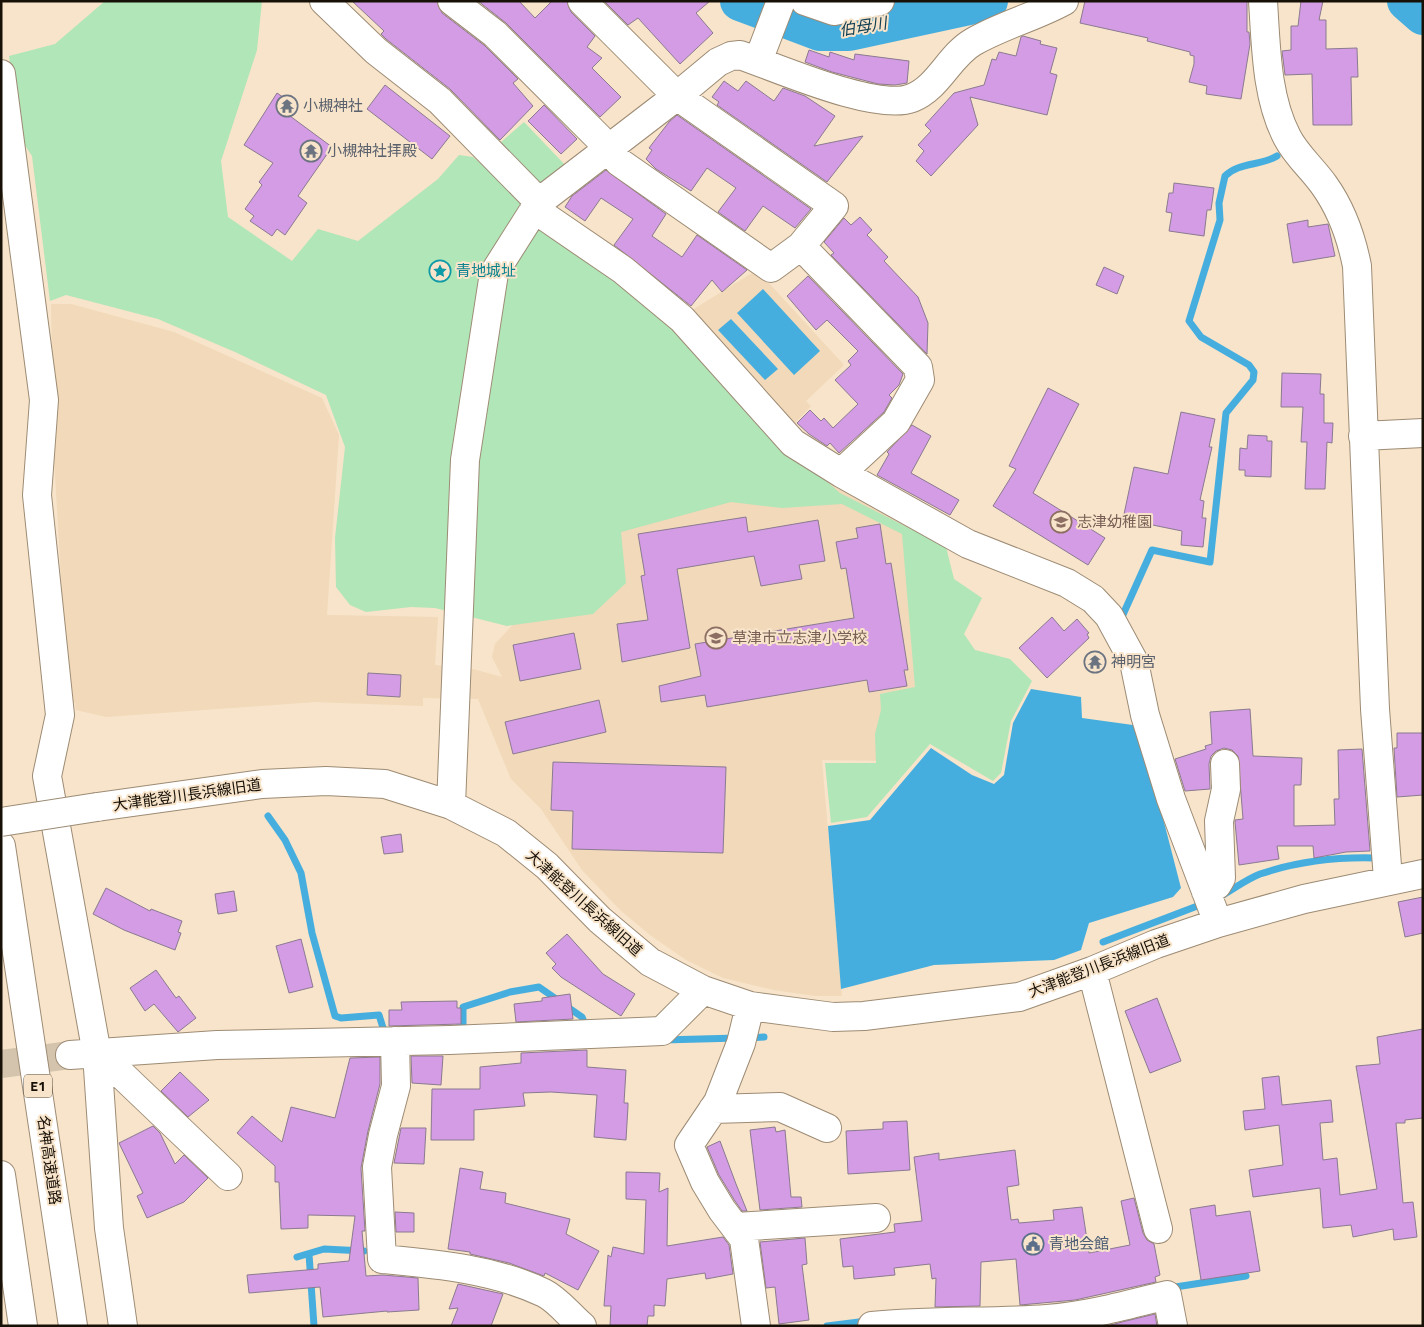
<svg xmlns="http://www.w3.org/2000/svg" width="1424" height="1327" viewBox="0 0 1424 1327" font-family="'Titillium Web','Noto Sans JP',sans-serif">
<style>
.built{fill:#f1d9b9}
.green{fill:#b0e6b8}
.water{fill:#46aede}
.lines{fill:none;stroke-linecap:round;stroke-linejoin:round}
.stream{stroke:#46aede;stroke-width:7}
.river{stroke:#46aede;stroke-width:40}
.building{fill:#d39ce4;stroke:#8b7a91}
.minor-tunnel{stroke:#d5c4ad;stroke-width:28;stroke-dasharray:28 14;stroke-linecap:butt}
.minor-casing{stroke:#9d8b74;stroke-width:30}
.highway-casing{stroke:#9d8b74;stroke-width:30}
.minor{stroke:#fff;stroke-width:28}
.highway{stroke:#fff;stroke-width:28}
.minor-bridge-casing{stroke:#9d8b74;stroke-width:30;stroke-linecap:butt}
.minor-bridge{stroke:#fff;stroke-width:28}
.labels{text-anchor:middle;stroke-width:4;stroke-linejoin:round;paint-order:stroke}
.shield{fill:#f7e4ca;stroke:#5a5042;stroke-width:1}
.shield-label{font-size:14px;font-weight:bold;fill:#171007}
.worship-label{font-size:15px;fill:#5b616d;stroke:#f7e4ca;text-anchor:start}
.culture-label{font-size:15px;fill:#0d838f;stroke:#f7e4ca;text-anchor:start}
.education-label{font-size:15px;fill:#785e54;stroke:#f7e4ca;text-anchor:start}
.street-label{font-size:15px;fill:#171007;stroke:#f7e4ca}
.service-label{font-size:15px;fill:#4e5e75;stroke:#f7e4ca;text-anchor:start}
.water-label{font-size:16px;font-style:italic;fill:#144054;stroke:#f7e4ca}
</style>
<rect width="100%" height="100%" fill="#f7e4ca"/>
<path class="built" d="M757,270l87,95 -38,36 5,5 -36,39 143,85 -3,49 26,85 -46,97 -73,-1 20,236h-27l-41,-6 -51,-12 -37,-18 -36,-25 -30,-25 -38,-40 -41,-61 -30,-30 -33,-80 -55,-1v8l-108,-4 -209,15 -30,-7 -1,-7 -5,-2 -8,-106 -8,-138 -3,-153h20l103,28 148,66 17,37 -12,180 111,2 -3,48 38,4 29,8 -10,-20 3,-13 86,-93 108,-239z"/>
<path class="green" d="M105,1h157l-5,49 -36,111 7,56 64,44 26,-32 40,12 80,-62 21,-24 14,2 27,23 67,65 82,63 58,52 49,60 84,73 106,54 8,32 28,19 -18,36 11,16 35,9 22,22 -21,40 -10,52 -8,8 -63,-37 -63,73 -36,6 -6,-60h51l-1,-29 6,-24 -1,-16 35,-7 -13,-153 -60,-30 -60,4 -51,-6 -110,30 5,51 -33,31 -86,12 -72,-18 -24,-1 -45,5 -16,-7 -14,-18 -1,-49 10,-91 -19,-52 -91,-43 -77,-33 -92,-24 -16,6 -18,-145 -12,-18 -11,-82 46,-12z
M524,122l44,46 -23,19 -8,-2 -38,-41z"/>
<path class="water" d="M763,289l57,62 -26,24 -57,-62z
M731,319l47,50 -13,11 -47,-50z
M1031,689l50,8 1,21 51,7 24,70 24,93 -8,9 -84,26 -8,27 -27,10 -120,5 -93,24 -13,-163 42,-6 61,-72 41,27 22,9 10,-9 9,-52z"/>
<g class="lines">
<path class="stream" d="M1121,619l31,-69 58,12 16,-149 27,-33 1,-8 -5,-7 -48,-28 -12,-16 31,-101 -1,-17 6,-27c14,-14 36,-10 52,-20
M268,816l17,24 16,33 11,60 23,83 6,2 38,-3 5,16h5
M1223,895c12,-7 24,-16 37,-21 36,-12 77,-17 115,-16
M1103,942l97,-37
M457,1028h6v-21l47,-15 29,-5 43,30 5,12
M748,1038l16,-1
M663,1040l75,-2
M309,1254l5,72
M297,1257l27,-8 40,2
M1169,1288l77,-12
M827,1326l40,-5"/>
<path class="river" d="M740,1l80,30h29l139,-30
M1407,1l16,14"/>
</g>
<path class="building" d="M352,1h85l5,12 43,33 33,33 -5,4 20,23 -33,34 -50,-51 -64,-50 -5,-5 3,-3z
M478,1h41l16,17 17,-17h15l4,11 24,24 -8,11 15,11 -10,10 29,29 -21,20 -94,-94z
M604,1h106l-14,12 17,20 -33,31 -42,-46 -10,7z
M1085,1h162v31h2l1,12 -9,55 -35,-5 1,-8 -18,-4 5,-18v-8l-4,-1v-3l-43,-11 1,-3 -68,-15z
M1301,1h22l-4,19h7v29l31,-1 1,29h-7l1,48h-39l-1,-51 -27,1 -3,-24 9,-1v-24h7z
M1023,36l18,5 -1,3 17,4 -7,25 7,2 -10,40 -77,-18 8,28 -47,51 -15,-15 8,-10 -6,-6 13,-14 -6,-6 29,-32 30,-8 8,-26 4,1 3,-8 17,4 5,-19z
M809,50l20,7 1,-5 24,8 1,-6 54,7 -2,22 -12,2 -17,-1 -46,-12 -27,-10z
M724,81l14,10 8,-10 28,20 9,-13 22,8 30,20 -21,30 49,-10 -36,46 -110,-77 2,-3 -7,-5z
M385,85l65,51 -18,23 -65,-50z
M277,93l19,13 -6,10 42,31 -34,49 9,7 -22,32 -8,-6 -5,7 -22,-15 4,-5 -9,-7 17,-24 -3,-3 14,-19 -29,-18z
M544,105l33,34 -16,15 -33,-33z
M677,115l134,94 -16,19 -32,-22 -18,25 -27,-19 18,-24 -29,-20 -16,23 -35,-22 -10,-10 6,-9 -3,-2 20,-26z
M606,170l60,44 -14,22 30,21 15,-22 50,35 -25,22 -10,-12 -21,26 -77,-61 19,-26 -32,-21 -16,23 -20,-14 7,-11z
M1174,183l40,5 -3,22h-4l-3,26 -35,-5 3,-18 -6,-1 3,-19h4z
M860,217l12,13 -5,5 21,22 -4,4 34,36 10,26 -1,31 -96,-99 3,-2 -10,-11 20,-24 7,7z
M1308,220v7l20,-3 7,32 -42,7 -6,-39z
M1104,267l20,9 -7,18 -21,-9z
M808,276l95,98 -4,11 -10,10 3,3 -8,14 -45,41 -9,-10 -3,3 -18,-12 -12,-11 13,-13 11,11 3,-3 9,10 25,-24 -23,-24 16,-15 -3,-4 10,-10 -31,-31 -11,10 -29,-34z
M1282,373l39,1 -1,20h4v29h9l-1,20 -5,-1 -2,47h-20l2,-47h-6l2,-35h-22z
M1048,388l31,16 -46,89 72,45 -17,27 -95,-59 23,-37 -7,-3z
M1181,412l34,7 -6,28h3l-12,53 4,1 -2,17h4l-3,29 -22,-2 1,-14 -59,-12 11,-52 34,7z
M912,425l19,11 -20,37 48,27 -9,15 -73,-40 12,-21 -2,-2z
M1248,435l19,1v5h5l-1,36 -26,-1v-6h-6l1,-22 7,1z
M746,517l2,15 70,-12 7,41 -26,4 3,14 -41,7 -7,-30 -77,13 13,79 -68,14 -5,-38 31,-4 -7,-44 4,-1 -7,-41z
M880,524l6,40 5,-1 17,107h-4l3,16 -38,6 -2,-12 -160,27 -2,-12 -44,7 -2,-16 42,-10 -6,-32 159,-26 -8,-50 -5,1 -5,-27 22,-4 -2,-10z
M1052,617l12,14 13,-12 12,14 -2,1 2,4 -42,40 -28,-30z
M574,633l7,36 -61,12 -7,-36z
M368,673l33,2 -1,22 -33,-2z
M599,700l7,32 -93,22 -8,-32z
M1250,709l3,47 49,2 -1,27h-7v41l41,-1 -1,-26h5l-1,-49 24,-1 8,102 -24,1 -32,6 -1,-12h-36l2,13 -40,6 -4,-43v-2l8,-1 -5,-63 -6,-6 -8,-2 -8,3 -5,5 -2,8 1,25 -25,2 -10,-32 31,-10 -1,-3 7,-2 -2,-32z
M1397,733h26v62l-26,2 -3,-49h3z
M553,762l173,5 -3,86 -151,-4 1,-38 -22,-1z
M401,834l2,18 -19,2 -3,-17z
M106,888l44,23 1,-2 31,12 -4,11 3,1 -6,17 -51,-20 -31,-16z
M234,891l3,20 -19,3 -3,-20z
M1423,897v36l-18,4 -7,-35z
M567,934l36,40 32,20 -14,22 -60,-39 -9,-9 4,-4 -10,-11z
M301,939l12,48 -24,6 -13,-47z
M156,970l20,28 3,-2 17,22 -18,14 -24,-28 -9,7 -15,-23z
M570,994l3,25 -57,3 -2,-18 28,-3v-3z
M1157,998l24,63 -31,12 -25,-62z
M457,1001v7h4v16l-72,2v-16h13l-1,-8z
M1423,1029v89l-18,2v3h-9l7,80 10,-1 4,35 -23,3 -1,-11 -40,8 -2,-12 -28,3 -3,-40 -67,9 -4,-27 34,-5 -4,-40 -34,5 -2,-19 22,-2 -3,-31 17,-2 3,29 49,-5 2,22 -13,1 3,37 14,-2 3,37 37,-6 -21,-123 24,-2 -3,-27z
M587,1050v17l39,3 -2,33h4v3l-2,34 -32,-3 3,-42 -46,-3 -28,1 2,13 -51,4v30h-43l1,-51h48v-22l41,-4v-10z
M411,1056h32l-2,29 -29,-2z
M380,1057v27l-12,47 -7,37 4,63h-3l4,45 17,-1 35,3 1,32 -32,2v-1l-64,6 -3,-30 -71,6 -2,-18 71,-6v-5l31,-3 6,-45 -47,-1v13l-27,1 -2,-47h-4v-16l-38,-33 15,-17 30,26 9,-35 44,11 15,-60z
M180,1072l29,28 -21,17 -27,-26z
M907,1121l3,49 -62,4 -2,-43 37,-2v-7z
M153,1126l7,7 15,31 9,-9 24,23 -24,24 -37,16 -10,-22 6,-3 -24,-50z
M775,1127l1,5 9,-2 6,67h10l1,10 -42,3 -10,-80z
M401,1128h25l-2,36 -30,-1z
M720,1141l16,43 11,27h-5l-7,-10 -16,-26 -12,-28z
M1015,1150l4,35 -12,2 4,33 7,-1 1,4 35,-3 -1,-10 29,-3 7,46 41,-8 -9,-44 13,-3 9,35 4,7 7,4 6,31 -5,2 1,5 -81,18 -55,5 -4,-46 -35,3 -1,44 -45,1 1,-29 -4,1 -2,-15 -36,4 1,7 -41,4 -1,-13 -10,1 -3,-28 55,-7 -1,-8 28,-3 -8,-64 25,-4v7z
M460,1168l23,4 -3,17 26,4 -1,10 65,16 -4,15 33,17 -21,39 -33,-17 -1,3 -35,-13 -39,-9v-2l-22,-3z
M626,1172l34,1 -1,19 9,-4 -1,58 56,-9 6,8 4,29 -27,5 -1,-6 -38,6 -2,27 -11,-1v11h-6l-1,10h-37l1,-20h-7l4,-51 3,2 2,-10 31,7 2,-54 -20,-1z
M1215,1205l1,11 34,-5 10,60 -59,9 -11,-71z
M395,1212l19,1v19h-18z
M805,1238l2,26 -5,1 7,55 -30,4 -4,-37 -9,1 -6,-46z
M458,1284l45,10 -12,32h-40l7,-18 -9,1z
M1155,1314l2,12h-50l19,-5z"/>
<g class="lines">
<path class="minor-tunnel" d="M1,1064l69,-9"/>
<g class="minor-casing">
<path id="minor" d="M324,1l52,50 64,50 99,101
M452,1l43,33 104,104 20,24 152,106 30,-22 33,-40 -157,-110 -95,-95
M805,1l29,10 46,-10
M1263,1c3,44 3,96 24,136 9,18 25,31 37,48 18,25 27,51 33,81l18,443 13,170
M758,61l23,-60
M1,74l43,326 -7,95 23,220 -13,61 50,278 12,174 14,98
M534,209l89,61 59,49 111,124 48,30 127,71 99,39 26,16 16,17 25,46 11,53 26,84 47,124
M801,246l117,121 2,13 -24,42 -55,51
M1363,436l60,-3
M451,805l14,-345 29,-187 45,-71 138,-106 41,-34 13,-6 9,-1c38,13 137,57 172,43 27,-11 37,-42 61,-56 29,-17 62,-25 91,-41
M97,807l165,-23 64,-3 59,3 66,21 55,28 41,33 53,54 50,42 53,28 47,16 83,11 31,-1 155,-19 73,-26 64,-27 62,-21 86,-24 119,-25
M1206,892l11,-7 4,-7 -2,-57 7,-32 -1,-25
M1092,971l66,258
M750,1006l-9,37 -23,59 -29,43 16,37 17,28 22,29 12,87
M395,1041l1,45 -13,49 -6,32 5,92c53,5 112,10 162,34 14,7 26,23 38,33
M97,1054l25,21 106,101
M70,1055l147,-10 233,-5 212,-9 41,-41
M713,1109l67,-2 47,21
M736,1227l140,-9
M872,1326c58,-6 117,-3 175,-7 41,-3 80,-14 120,-24l6,31"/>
</g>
<g class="highway-casing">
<path id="highway" d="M1,846l72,480
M1,1175l22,151"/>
</g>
<use href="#minor" class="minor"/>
<use href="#highway" class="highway"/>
<g class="minor-bridge-casing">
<path id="minor-bridge" d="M1,822l96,-15"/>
</g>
<use href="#minor-bridge" class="minor-bridge"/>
</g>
<defs>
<g id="temple-ring" transform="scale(1.125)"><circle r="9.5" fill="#f7e4ca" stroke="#6b7280" stroke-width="1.5"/><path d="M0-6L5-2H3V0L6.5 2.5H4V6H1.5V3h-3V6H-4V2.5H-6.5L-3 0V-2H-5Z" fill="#6b7280"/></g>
<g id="sight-ring" transform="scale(1.125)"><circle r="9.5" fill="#f7e4ca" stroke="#0f9aa8" stroke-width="1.5"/><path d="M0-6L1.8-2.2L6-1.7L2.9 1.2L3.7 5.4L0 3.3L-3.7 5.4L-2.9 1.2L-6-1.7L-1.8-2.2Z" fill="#0f9aa8"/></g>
<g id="school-ring" transform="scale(1.125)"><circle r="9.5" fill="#f7e4ca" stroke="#8d6e63" stroke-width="1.5"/><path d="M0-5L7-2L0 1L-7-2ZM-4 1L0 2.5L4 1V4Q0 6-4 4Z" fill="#8d6e63"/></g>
<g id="civic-ring" transform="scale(1.125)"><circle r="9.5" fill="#f7e4ca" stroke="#5c6f8a" stroke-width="1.5"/><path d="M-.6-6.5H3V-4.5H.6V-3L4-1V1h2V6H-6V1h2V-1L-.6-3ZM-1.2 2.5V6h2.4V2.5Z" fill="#5c6f8a"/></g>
</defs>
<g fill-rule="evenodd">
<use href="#temple-ring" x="287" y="106"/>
<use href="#temple-ring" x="311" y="151"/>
<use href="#sight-ring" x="440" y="271"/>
<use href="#school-ring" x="1061" y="522"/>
<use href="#school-ring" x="716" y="638"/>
<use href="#temple-ring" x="1095" y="662"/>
<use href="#civic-ring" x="1033" y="1244"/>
</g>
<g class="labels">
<rect class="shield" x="24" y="1074.5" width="28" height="23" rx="4"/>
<g class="shield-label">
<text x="38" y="1091">E1</text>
</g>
<g class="worship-label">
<text x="303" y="111">小槻神社</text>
<text x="327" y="156">小槻神社拝殿</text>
<text x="1111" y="667">神明宮</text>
</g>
<g class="culture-label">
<text x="456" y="276">青地城址</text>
</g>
<g class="education-label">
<text x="1077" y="527">志津幼稚園</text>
<text x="732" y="643">草津市立志津小学校</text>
</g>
<g class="street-label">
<text transform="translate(187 795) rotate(-8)" y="5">大津能登川長浜線旧道</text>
<text transform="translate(584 903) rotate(42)" y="5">大津能登川長浜線旧道</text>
<text transform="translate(1099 966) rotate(-21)" y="5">大津能登川長浜線旧道</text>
<text transform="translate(49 1160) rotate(82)" y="5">名神高速道路</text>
</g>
<g class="service-label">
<text x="1049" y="1249">青地会館</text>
</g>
<g class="water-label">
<text transform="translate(863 26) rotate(-9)" y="6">伯母川</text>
</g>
</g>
<rect width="1424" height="1327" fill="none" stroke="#171007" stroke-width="5"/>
</svg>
